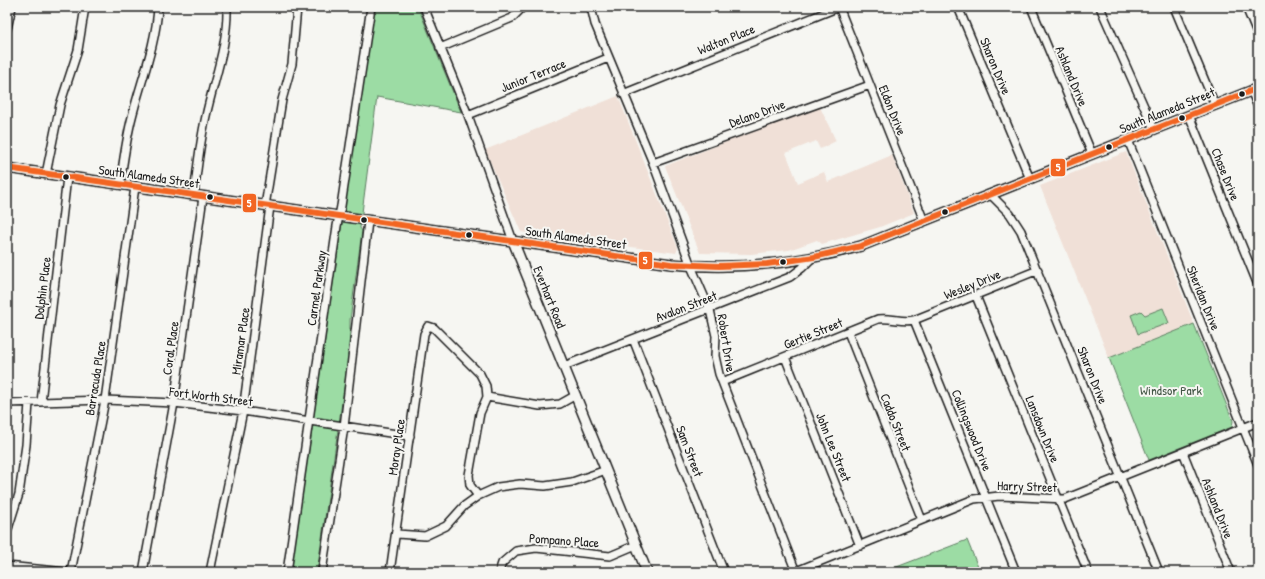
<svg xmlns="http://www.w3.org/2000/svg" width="1265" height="579" viewBox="0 0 1265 579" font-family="'Patrick Hand',sans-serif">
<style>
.built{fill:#f0e0d7}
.green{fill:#9cdca4;stroke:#5c7c60}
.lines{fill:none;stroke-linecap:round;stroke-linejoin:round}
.minor-casing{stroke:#1c1c1c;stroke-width:10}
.major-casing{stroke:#1c1c1c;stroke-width:12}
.minor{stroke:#f6f6f2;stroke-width:7}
.major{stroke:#f6f6f2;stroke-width:9}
.bus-1-casing{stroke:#f6f6f2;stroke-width:9}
.bus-1{stroke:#f26522;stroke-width:6}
.bus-dot{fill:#1c1c1c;stroke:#f6f6f2;stroke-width:1.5}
.labels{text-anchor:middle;stroke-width:4;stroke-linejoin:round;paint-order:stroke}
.street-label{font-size:13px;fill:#1c1c1c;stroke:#f6f6f2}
.park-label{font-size:13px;fill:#425645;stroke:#f6f6f2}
.line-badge{stroke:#f6f6f2;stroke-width:1.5}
.badge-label{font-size:11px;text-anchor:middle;font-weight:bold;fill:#fff}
</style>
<rect width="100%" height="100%" fill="#f6f6f2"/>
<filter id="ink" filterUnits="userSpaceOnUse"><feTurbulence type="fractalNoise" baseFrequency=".025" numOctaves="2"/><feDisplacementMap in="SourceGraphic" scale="8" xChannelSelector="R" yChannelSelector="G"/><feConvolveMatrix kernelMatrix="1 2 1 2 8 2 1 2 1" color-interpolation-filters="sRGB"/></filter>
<g filter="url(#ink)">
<path class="built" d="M618,96l60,152 -2,5 -155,-21 -36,-82z
M819,105l17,36 -16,8 -4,-8 -30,12 12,30 26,-11 4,10 64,-27 22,58 -34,14 -58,17 -5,-4 -28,10 -38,4 -51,-1 -35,-87z
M1126,152l68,172 -85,34 -69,-172z"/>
<path class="green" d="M373,7h45l43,105 -84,-15 -17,131 2,3 -12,89v28l-33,224h-26z
M1163,308l6,15 -31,11 -7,-19 10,-4 4,4z
M1194,324l39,97 -1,6 -83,33 -40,-102z
M967,540l13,32h-85l-1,-4z"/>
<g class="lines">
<g class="minor-casing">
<path id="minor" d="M424,7l44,108 45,126
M591,7l4,17 58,139 38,103 19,44 6,26 -1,20 4,18 77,198
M839,7l85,214
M958,7l72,172
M1031,7l61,147
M1100,7l54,122
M1174,7l41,98
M1246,7l12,29
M7,29l5,-22
M440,48l72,-30 11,-11
M1251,90l7,17
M623,94l216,-87
M468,115l140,-57
M1189,115l69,170
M1128,140l130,325
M653,163l217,-78
M46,174l14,-69 18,-55 7,-43
M120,185c3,-22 6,-43 11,-64 9,-38 25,-75 27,-114
M194,195c3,-26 6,-53 12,-79 8,-37 22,-71 21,-109
M991,195l19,19 11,17 138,341
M265,206l17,-106 10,-36 5,-57
M976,296l112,276
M914,320l102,252
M848,332l74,188
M633,339l91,233
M785,357l75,189
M564,366l226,-89 12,-9 9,-9
M722,382l156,-63c13,-2 24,4 36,1l124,-50
M487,397l53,9 20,-2 16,-9
M41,402l26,-225
M7,403l98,-3 69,3 69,8 167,25
M1183,452l48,120
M7,532l12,-38 7,-49 3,-42
M397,534l28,2 21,-10 18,-20 14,-10 20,-9 22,-3 25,2 27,-4 34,-12
M7,566l59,6
M71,572l34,-172 30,-213
M143,572l31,-169 29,-206
M210,572l33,-161 27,-205
M287,572l50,-346 4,-20 30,-199
M322,572l22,-145 24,-206
M390,572l34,-238 4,-8 6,2 46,46 6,12 1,11 -7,16 -11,62 1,10 8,11
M499,572l3,-9 14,-12 20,-3 74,8 26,-11
M794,572l180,-73 25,-3 66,3 193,-77"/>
</g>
<g class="major-casing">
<path id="major" d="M7,168l664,96c65,6 127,0 190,-18l397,-158
M513,241l134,331"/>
</g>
<use href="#minor" class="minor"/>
<use href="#major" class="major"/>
<g class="bus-1-casing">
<path id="bus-1" d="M7,168l664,96 48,2 48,-2 47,-7 47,-11 397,-158"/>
</g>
<use href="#bus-1" class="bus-1"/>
</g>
</g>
<g class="bus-dot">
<circle cx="1242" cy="94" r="3.5"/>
<circle cx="1182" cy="118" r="3.5"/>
<circle cx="1109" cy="147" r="3.5"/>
<circle cx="66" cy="177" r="3.5"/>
<circle cx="210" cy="197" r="3.5"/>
<circle cx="945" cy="212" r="3.5"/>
<circle cx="364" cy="220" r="3.5"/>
<circle cx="469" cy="235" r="3.5"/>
<circle cx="783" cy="262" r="3.5"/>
</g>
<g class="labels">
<g class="street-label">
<text transform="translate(726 39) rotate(-22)" y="5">Walton Place</text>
<text transform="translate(996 66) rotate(67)" y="5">Sharon Drive</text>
<text transform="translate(533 75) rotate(-22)" y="5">Junior Terrace</text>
<text transform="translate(1072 76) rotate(67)" y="5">Ashland Drive</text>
<text transform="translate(893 110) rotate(68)" y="5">Eldon Drive</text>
<text transform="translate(1167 110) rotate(-22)" y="5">South Alameda Street</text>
<text transform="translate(757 113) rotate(-20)" y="5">Delano Drive</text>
<text transform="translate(1226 174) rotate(68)" y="5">Chase Drive</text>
<text transform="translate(149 176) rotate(8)" y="5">South Alameda Street</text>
<text transform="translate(576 237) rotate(8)" y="5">South Alameda Street</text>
<text transform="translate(972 284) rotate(-22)" y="5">Wesley Drive</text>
<text transform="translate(42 288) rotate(-83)" y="5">Dolphin Place</text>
<text transform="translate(316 288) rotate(-82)" y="5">Carmel Parkway</text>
<text transform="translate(550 297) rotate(68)" y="5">Everhart Road</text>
<text transform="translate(1204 298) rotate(68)" y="5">Sheridan Drive</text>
<text transform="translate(686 306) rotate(-21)" y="5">Avalon Street</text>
<text transform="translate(813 333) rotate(-22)" y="5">Gertie Street</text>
<text transform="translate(240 341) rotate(-82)" y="5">Miramar Place</text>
<text transform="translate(727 343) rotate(81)" y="5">Robert Drive</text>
<text transform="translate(170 348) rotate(-82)" y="5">Coral Place</text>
<text transform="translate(1093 375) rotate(68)" y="5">Sharon Drive</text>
<text transform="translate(95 378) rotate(-81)" y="5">Barracuda Place</text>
<text transform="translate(211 396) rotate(7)" y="5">Fort Worth Street</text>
<text transform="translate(896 422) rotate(68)" y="5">Caddo Street</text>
<text transform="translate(1043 429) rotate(68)" y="5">Lansdown Drive</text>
<text transform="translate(972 430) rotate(68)" y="5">Collingswood Drive</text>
<text transform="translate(396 447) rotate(-82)" y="5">Moray Place</text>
<text transform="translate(834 447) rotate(68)" y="5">John Lee Street</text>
<text transform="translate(690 451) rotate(69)" y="5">Sam Street</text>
<text transform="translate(1027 486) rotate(2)" y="5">Harry Street</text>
<text transform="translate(1218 508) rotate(68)" y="5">Ashland Drive</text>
<text transform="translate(564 540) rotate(4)" y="5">Pompano Place</text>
</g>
<g class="park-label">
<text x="1171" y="395">Windsor Park</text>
</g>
</g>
<g class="line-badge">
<rect x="1050" y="158" width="16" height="19" rx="4" fill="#f26522"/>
<rect x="242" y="193" width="15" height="20" rx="4" fill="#f26522"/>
<rect x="638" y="251" width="15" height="19" rx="4" fill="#f26522"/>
</g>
<g class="badge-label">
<text x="1058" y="171">5</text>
<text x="249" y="207">5</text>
<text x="645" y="264">5</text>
</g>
<rect width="1265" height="579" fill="none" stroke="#f6f6f2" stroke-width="24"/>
<rect x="12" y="12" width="1241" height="555" fill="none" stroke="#1c1c1c" stroke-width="1.5" filter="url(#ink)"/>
</svg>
